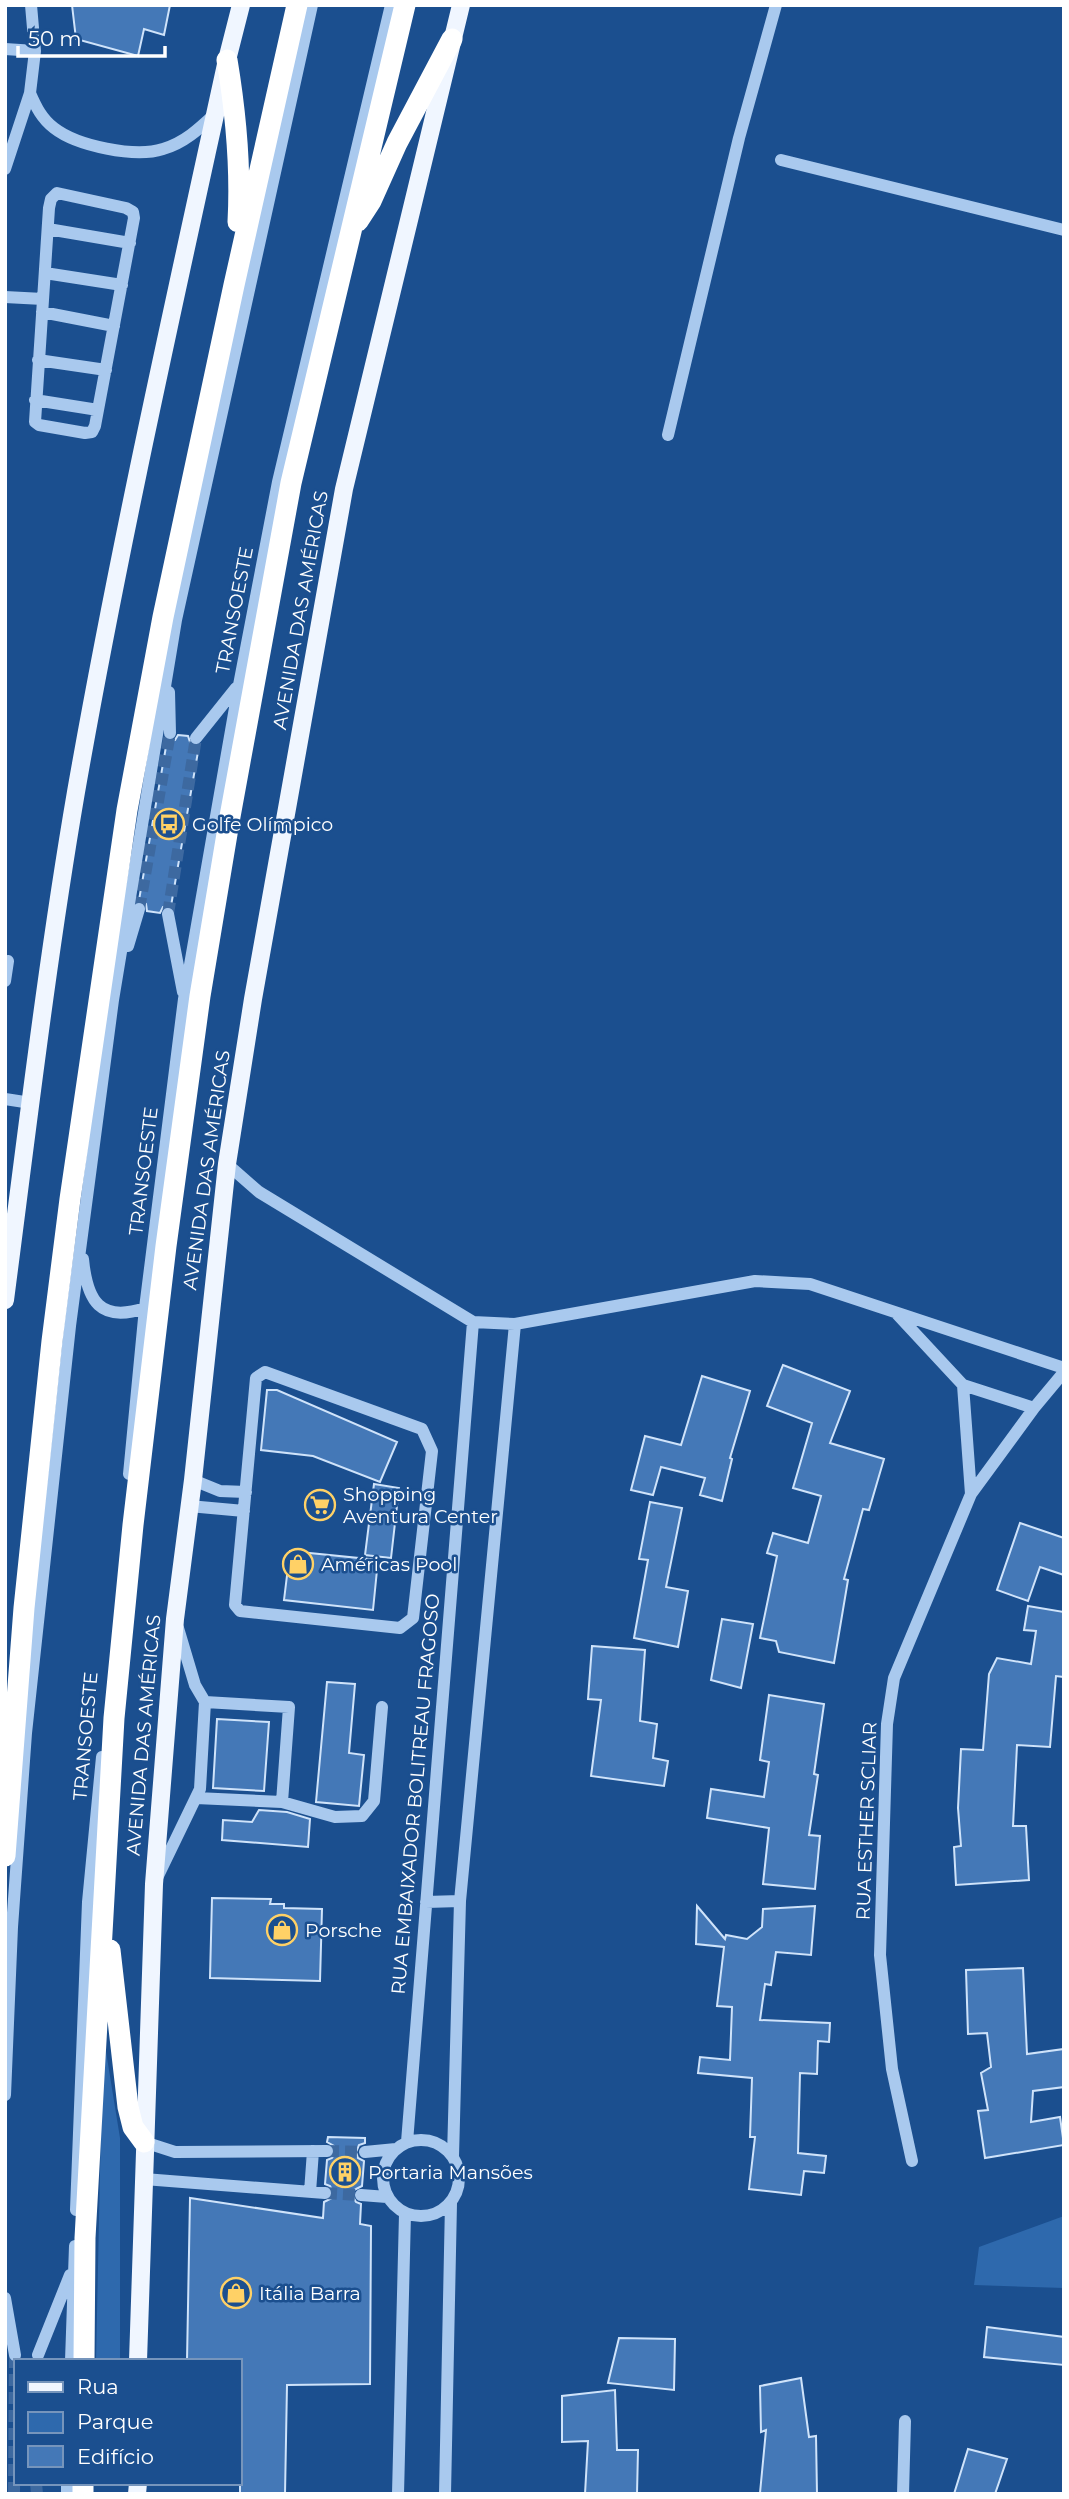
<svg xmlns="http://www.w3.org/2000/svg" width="1069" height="2499" viewBox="0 0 1069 2499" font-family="Montserrat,sans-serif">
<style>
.green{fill:#2e69ad}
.building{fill:#4478b7;stroke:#cfe3fa;stroke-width:2}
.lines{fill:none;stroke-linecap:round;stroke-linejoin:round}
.minor-tunnel{stroke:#3d69a0;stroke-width:12;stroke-dasharray:12 6;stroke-linecap:butt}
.minor{stroke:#a9c9ee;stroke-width:12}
.major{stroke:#f0f6ff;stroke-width:18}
.highway{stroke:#fff;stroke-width:21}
.labels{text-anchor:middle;stroke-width:5;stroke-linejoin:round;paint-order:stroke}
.street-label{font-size:19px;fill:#fff;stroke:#1b4f8f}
.poi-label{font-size:19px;fill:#fff;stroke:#1b4f8f;text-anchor:start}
</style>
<rect width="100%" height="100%" fill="#1b4f8f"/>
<path class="green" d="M103,2033l17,105v223h-24z
M1064,2216v72l-90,-3 5,-38z"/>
<path class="building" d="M72,5h98l-6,30 -20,-6 -6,27 -62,-17z
M178,735l10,1 3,9 8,1 -28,160 -8,1 -3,6 -13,-2 -1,-7 -7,-4 28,-159 8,-1z
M783,1365l67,26 -20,52 54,16 -15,51 -6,-1 -19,70 4,1 -14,83 -55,-11 -3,-11 -16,-3 17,-82 -10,-3 6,-20 35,10 13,-47 -28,-8 19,-65 -45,-17z
M702,1376l48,15 -20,67 2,1 -10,42 -22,-6 5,-17 -44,-11 -8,28 -22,-5 14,-54 36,9z
M267,1390h10l120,52 -17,40 -67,-26 -52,-6z
M374,1484l25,4 -8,70 -26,-3z
M650,1502l32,6 -16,79 22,4 -10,56 -44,-9 14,-78 -9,-1z
M1020,1523l44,15v37l-24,-8 -12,34 -31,-11z
M290,1551l88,9 -5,50 -89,-10z
M1028,1606l36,6v65l-8,-1 -6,71 -33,-2 -4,81h13l3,54 -73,5 -2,-38 7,-1 -3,-38 3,-59 22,1 6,-76 8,-16 34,6 5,-33 -12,-1z
M722,1619l31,5 -12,64 -30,-8z
M592,1646l53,4 -5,71 17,3 -4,34 15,3 -4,25 -73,-10 10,-76 -13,-1z
M327,1682l28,2 -6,69 15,2 -5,51 -43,-4z
M769,1695l55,9 -10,70 4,1 -9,60 11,1 -5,53 -52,-5 6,-56 -62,-10 4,-29 53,8 5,-35 -9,-2z
M217,1719l52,3 -5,69 -51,-3z
M259,1810l28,2 23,7 -2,28 -86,-7 1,-20 29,2z
M212,1898l59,1 -1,5h14v4l38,1 -2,72 -110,-3z
M697,1906l28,33 1,-4 21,4 15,-12 1,-18 52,-3 -4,49 -35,-3 -5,33 -6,-1 -5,36 70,3 -1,19 -11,-1 -1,33 -17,-1 -2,80 28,3 -2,17 -20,-2 -3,24 -52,-6 6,-52h-5l2,-59 -54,-5 2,-16 30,3 2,-53 -15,-1 7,-59 -28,-3z
M1023,1968l4,86 37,-5v38l-31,4 -2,31 29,-5 4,28 -79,13 -7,-47 10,-1 -7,-37 10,-6 -4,-34 -19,1 -2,-64z
M328,2137l37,1v5l-6,2 -3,7 2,6 6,3 -2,25 -8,4 -2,5 4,7 5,2 -1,20 11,2 -1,158 -83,1 -2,109h-45v-133h-53l3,-163 133,20 1,-16 8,-4 2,-5 -4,-7 -5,-2 2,-24 5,-2 4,-6 -2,-6 -7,-4z
M987,2327l77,10v28l-80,-8z
M619,2338l56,1 -1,51 -66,-7z
M801,2378l8,59 7,-1 1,58 -57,-1 6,-63 -5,2 -1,-46z
M615,2390l2,60h21l-1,44h-52l3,-53 -26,1v-46z
M968,2449l39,10 -12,35h-41z"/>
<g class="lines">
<path class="minor-tunnel" d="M139,909l31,-176
M168,914l28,-176
M327,2151l38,1
M325,2193l36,2
M36,2483l1,11
M14,2494l1,-139"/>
<path class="minor" d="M5,49l30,2
M30,93c6,14 12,26 24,35 23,18 81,30 109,21 21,-6 36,-20 52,-35
M781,160l283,70
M5,169l25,-76 5,-42 -4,-46
M57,193l69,15 7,4 1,6 -39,208 -3,6 -7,1 -46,-8 -4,-3 14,-214 2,-9z
M48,229l82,14
M45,273l77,12
M5,297l38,2
M42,312l72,14
M38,360l68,10
M35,400l63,10
M668,435l71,-297 37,-133
M169,692l1,41
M196,738l40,-50
M168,914l15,78
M128,946l11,-37
M5,981l3,-20
M5,1099l26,4
M227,1164l32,28 214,130 42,2 240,-43 55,3 254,84
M83,1259c4,42 17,64 62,49
M897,1314l66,71 8,109
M265,1372l157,57 10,22 -19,167 -13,10 -160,-17 -5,-6 21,-227z
M963,1385l71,23
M129,1474l16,-166 39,-309 55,-314 39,-203 113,-477
M193,1480l27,11 26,1
M189,1506l55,5
M196,1798l86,4 7,-95 -84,-5
M282,1802l53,15 27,-1 12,-15 8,-94
M157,1878l43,-89 5,-87 -10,-17 -17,-57
M426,1902l34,-1
M5,2095l7,-168 14,-194 44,-407 43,-326 63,-380 136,-615
M383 2178a38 38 0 1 1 76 0a38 38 0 1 1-76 0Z
M144,2142l31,10 152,-1
M407,2142l66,-820
M365,2152l31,-3
M453,2156l7,-255 55,-577
M912,2161l-20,-92 -12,-114 7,-231 7,-46 77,-184 63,-86 30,-36
M144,2179l181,14
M310,2192l3,-41
M361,2195l26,2
M76,2210l12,-308 14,-145
M5,2298l10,57
M38,2355l32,-80
M71,2361l4,-115
M67,2494v-11
M398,2494l7,-280
M445,2494l6,-291
M903,2494l2,-73"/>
<path class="major" d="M5,1300c22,-169 42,-339 71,-508 43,-245 98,-489 151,-732l14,-55
M138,2361l16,-477 21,-265 18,-139 34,-316 26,-165 91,-510 117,-484
M137,2494l1,-11"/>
<path class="highway" d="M227,60c9,54 14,107 11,162
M358,221l13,-20 26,-58 55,-104
M5,1856l19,-248 28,-267 18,-142 57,-389 36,-193 71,-332 63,-280
M110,1950l18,157 5,20 11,15
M84,2361l1,-123 29,-520 19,-193 33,-279 34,-250 29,-174 62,-339 114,-478
M83,2494v-11"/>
</g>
<defs>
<g id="bus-ring" transform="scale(1.575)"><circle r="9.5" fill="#1b4f8f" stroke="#ffd166" stroke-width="1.5"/><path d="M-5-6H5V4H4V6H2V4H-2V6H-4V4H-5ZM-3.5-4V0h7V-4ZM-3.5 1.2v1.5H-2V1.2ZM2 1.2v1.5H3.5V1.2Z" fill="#ffd166"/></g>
<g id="supermarket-ring" transform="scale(1.575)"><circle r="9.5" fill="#1b4f8f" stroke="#ffd166" stroke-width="1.5"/><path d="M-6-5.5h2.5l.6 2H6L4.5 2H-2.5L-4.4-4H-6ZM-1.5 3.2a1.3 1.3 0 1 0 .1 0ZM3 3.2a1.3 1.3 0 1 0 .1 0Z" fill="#ffd166"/></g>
<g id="shop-ring" transform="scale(1.575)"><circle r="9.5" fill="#1b4f8f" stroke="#ffd166" stroke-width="1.5"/><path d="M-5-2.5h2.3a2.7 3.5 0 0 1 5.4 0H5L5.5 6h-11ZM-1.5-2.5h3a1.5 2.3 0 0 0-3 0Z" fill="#ffd166"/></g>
<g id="building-ring" transform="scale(1.575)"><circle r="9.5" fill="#1b4f8f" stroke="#ffd166" stroke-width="1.5"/><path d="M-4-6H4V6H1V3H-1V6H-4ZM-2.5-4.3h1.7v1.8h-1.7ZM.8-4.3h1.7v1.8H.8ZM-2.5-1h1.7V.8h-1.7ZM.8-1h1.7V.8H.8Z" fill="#ffd166"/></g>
</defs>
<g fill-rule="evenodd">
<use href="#bus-ring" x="169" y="824"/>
<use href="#supermarket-ring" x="320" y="1505"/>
<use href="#shop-ring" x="298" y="1564"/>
<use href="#shop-ring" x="282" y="1930"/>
<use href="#building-ring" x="345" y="2172"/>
<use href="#shop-ring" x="236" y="2293"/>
</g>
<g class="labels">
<g class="street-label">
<text transform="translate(234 610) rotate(-79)" y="7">TRANSOESTE</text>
<text transform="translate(300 610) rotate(-80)" y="7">AVENIDA DAS AMÉRICAS</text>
<text transform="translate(206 1170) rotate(-82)" y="7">AVENIDA DAS AMÉRICAS</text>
<text transform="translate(143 1171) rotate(-83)" y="7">TRANSOESTE</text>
<text transform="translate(143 1735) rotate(-85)" y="7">AVENIDA DAS AMÉRICAS</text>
<text transform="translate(85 1736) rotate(-85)" y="7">TRANSOESTE</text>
<text transform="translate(415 1794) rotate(-85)" y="7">RUA EMBAIXADOR BOLITREAU FRAGOSO</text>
<text transform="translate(866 1821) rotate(-88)" y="7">RUA ESTHER SCLIAR</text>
</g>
<g class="poi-label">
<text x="192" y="831">Golfe Olímpico</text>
<text x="343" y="1501">Shopping<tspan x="343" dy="22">Aventura Center</tspan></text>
<text x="321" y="1571">Américas Pool</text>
<text x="305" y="1937">Porsche</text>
<text x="368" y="2179">Portaria Mansões</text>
<text x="259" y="2300">Itália Barra</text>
</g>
</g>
<rect width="1069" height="2499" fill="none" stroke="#ffffff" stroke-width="14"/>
<rect x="14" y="2359" width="228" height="126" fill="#1b4f8f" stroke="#7695bc" stroke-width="2"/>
<rect x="28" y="2382" width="35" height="10" fill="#f0f6ff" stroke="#7695bc" stroke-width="2"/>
<text x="77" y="2394" font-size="21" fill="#ffffff">Rua</text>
<rect x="28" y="2412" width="35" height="21" fill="#2e69ad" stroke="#7695bc" stroke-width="2"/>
<text x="77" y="2429" font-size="21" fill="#ffffff">Parque</text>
<rect x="28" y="2446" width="35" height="21" fill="#4478b7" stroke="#7695bc" stroke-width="2"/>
<text x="77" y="2464" font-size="21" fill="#ffffff">Edifício</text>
<path d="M18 46v10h147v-10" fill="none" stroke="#ffffff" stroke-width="3.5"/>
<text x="28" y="46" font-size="21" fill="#ffffff" stroke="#1b4f8f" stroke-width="5" paint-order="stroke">50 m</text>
</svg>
